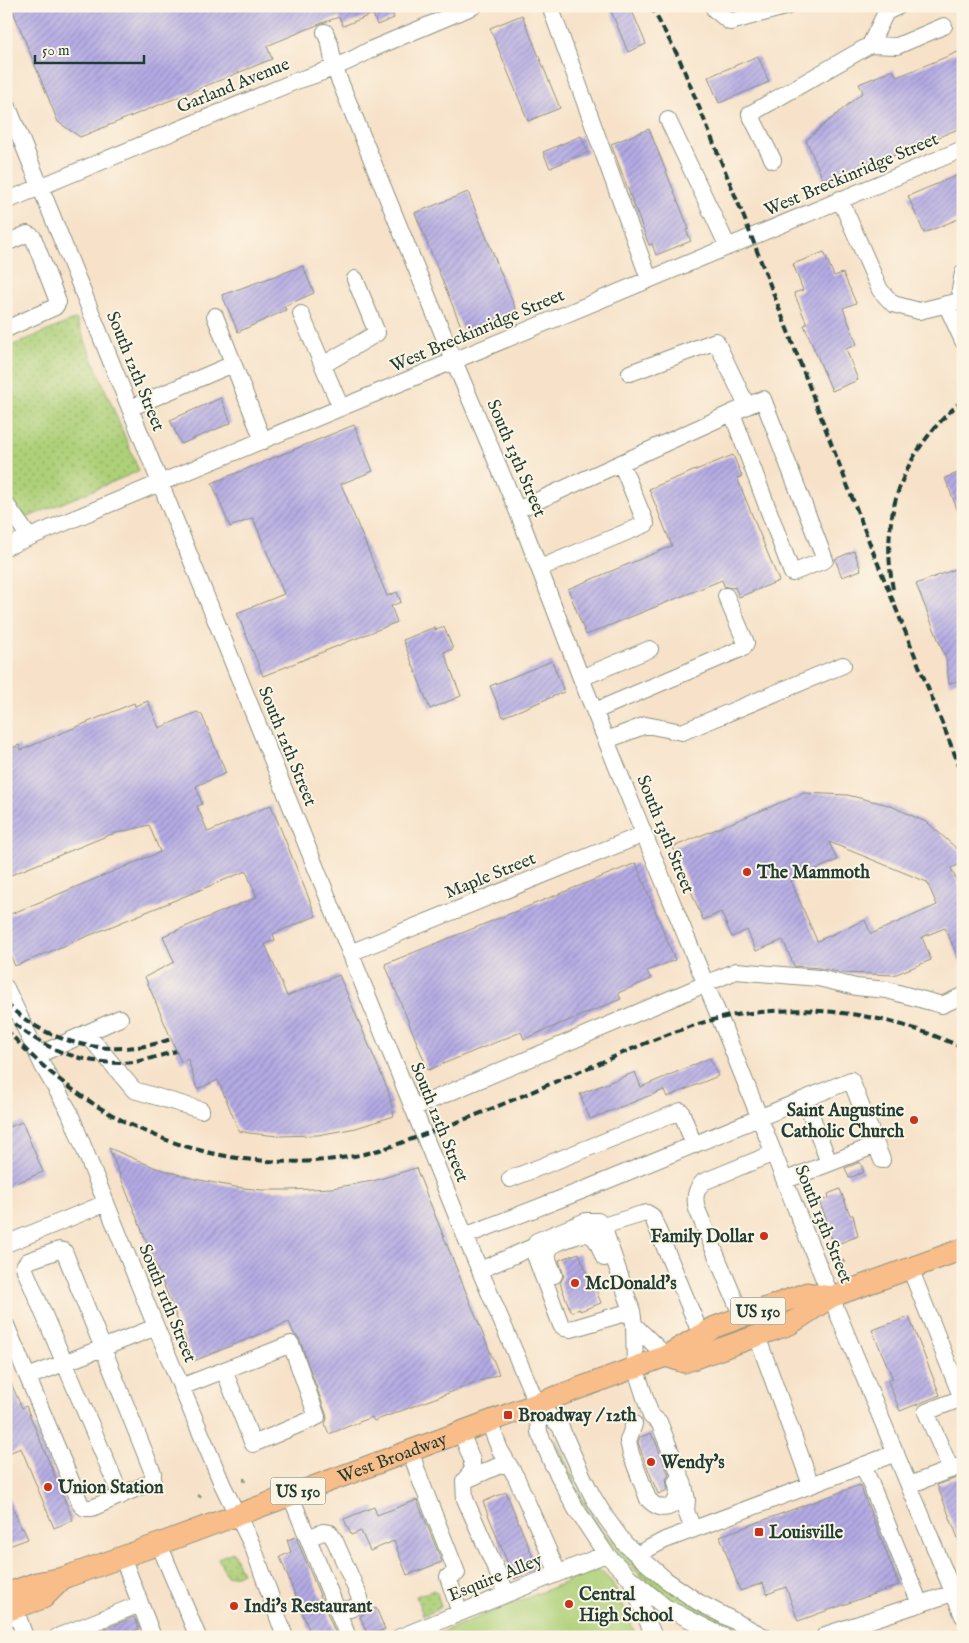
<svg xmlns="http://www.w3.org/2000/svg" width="969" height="1643" viewBox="0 0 969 1643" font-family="'IM FELL English',serif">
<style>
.green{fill:url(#green-dots);stroke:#668656}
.pitch{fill:#add078;stroke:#668656}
.building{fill:url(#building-hatch);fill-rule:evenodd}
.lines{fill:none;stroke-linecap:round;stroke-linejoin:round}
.minor-casing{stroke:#8b907e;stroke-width:18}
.major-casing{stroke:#8b907e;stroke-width:23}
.path{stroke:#8b907e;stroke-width:2.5;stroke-dasharray:4 4;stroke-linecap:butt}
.minor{stroke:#fff;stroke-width:16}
.major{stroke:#f8bd89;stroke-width:21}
.rail{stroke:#1f3d34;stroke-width:4;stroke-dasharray:8 4;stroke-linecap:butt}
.poi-dot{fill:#c8321e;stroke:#fcf5e5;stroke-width:2}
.labels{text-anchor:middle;stroke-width:4;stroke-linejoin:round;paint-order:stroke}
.shield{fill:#fcf5e5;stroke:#617469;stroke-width:1}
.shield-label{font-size:16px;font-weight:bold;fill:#1f3d34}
.street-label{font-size:18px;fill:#1f3d34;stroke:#fcf5e5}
.poi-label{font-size:18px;font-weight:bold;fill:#1f3d34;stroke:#fcf5e5;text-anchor:start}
</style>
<defs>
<pattern id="green-dots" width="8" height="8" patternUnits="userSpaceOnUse" patternTransform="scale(1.25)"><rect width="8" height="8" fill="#add078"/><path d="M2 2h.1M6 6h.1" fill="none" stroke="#8caa63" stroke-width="1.8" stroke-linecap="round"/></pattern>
<pattern id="building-hatch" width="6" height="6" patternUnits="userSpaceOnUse" patternTransform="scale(1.25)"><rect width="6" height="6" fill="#b4abe5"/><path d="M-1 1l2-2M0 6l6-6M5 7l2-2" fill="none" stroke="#928cba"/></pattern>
</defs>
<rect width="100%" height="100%" fill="#fcf5e5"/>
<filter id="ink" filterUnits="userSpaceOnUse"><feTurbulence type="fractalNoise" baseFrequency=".02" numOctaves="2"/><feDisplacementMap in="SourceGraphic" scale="10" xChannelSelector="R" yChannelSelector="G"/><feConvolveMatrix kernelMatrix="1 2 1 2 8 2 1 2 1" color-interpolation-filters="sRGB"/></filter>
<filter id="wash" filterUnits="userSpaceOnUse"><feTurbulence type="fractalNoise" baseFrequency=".0096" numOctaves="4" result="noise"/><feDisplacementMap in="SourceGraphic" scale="20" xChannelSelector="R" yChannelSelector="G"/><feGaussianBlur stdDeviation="1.12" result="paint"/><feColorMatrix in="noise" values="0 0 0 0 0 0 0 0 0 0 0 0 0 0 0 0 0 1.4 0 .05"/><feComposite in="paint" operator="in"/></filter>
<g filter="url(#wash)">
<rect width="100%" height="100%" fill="#f7e2c9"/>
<path class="green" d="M76,319l63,152 -113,47 -20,-26v-144z
M555,1438l24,54 19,34 6,6 21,18 131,87c-5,0 -10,0 -15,0 -10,-1 -27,-14 -37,-19 -48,-25 -92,-62 -119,-109 -12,-23 -21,-46 -31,-70z
M233,1552l9,21 -5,2 -10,1 -9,-18z
M434,1590l3,3 4,14 -6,4 -12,4 -7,-19z"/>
<path class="pitch" d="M599,1569l13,13 25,55h-208z"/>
<g id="blocks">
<path class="building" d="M11,6h380l-1,1 4,11 -17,7 -4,-11 -30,12 -4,-9 -17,6 -55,23 5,13 -192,78 -22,-15z
M609,6h21l16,38 -18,8z
M522,15l38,93 -32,13 -38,-93z
M963,50v77l-138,57 -19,-44 57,-48 -4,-8 34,-14 4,7z
M758,56l11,26 -50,21 -11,-26z
M649,129l40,100 -3,1 5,11 -35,14 -4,-11 -3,1 -38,-101z
M581,136l7,16 -38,16 -7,-16z
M963,173v44l-39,16 -16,-37z
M468,192l50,123 -53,21 -50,-123z
M824,252l10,24 9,-3 13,30 -13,5 14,36 -11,5 12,31 -26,11 -28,-66 3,-1 -13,-31 9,-3 -10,-26z
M303,266l11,27 -30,13 2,4 -48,22 -16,-37z
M221,398l10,25 -50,21 -11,-24z
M354,425l19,46 -32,13 46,112 10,-4 4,10 -10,4 6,16 -134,54 -26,-63 47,-19 -31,-76 -23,9 -18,-44z
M733,455l9,21 -5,2 42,103 -40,16 -4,-10 -3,1 -8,-2 -2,-6 -136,55 -18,-46 104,-43 -23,-57z
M963,471v50l-1,1 -17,-44z
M854,551l7,19 -19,7 -7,-18z
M963,566v112l-14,6 -3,-25 -30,-75z
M435,627v3l9,-3 9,22 -9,3 17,44 -31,13 -27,-69z
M552,661l12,31 -61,25 -13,-31z
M148,701l11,27 38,-16 5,3 24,58 -30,13 6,18 -5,2 11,26 63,-27 45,111 -43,18 2,6 -10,4 22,52 52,-21 49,115 6,26 -38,12 -38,7 -40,1 -29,-3 -10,-2 -21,-51 -21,9 -9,-30 -7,3 -36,-85 29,-15 -11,-26 94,-39 -11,-26 -231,95 -9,-21v-29l154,-64 -11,-27 -40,10 -103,42v-126l13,-6 2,5 113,-47 1,3z
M804,793l43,2 42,10 39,18 28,25 7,7v8l-12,5 12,27v73l-18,-40 -23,9 9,23 -37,15 -52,-2 -23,-5 -25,-2 -11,-26 -27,11 -9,-21 -15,7 -11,-25 -18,8 -30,-73zM829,842l98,40 10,23 -66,29 -6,-14 -48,21 -26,-60 46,-21z
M636,863l39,97 -28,11 4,8 -33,14 3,6 -97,40 -3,-7 -93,38 -43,-106z
M710,1058l8,18 -51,21 -3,-7 -74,29 -10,-25 55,-22 6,15z
M22,1122l21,50 -37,15v-59z
M109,1148l47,20 39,11 40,8 27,3h28l42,-2 41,-7 43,-13 83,206 -125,47 -2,-4 -43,17 -4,-10 2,-5 -1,-5 -26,-73 -2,-4 -4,-3 -5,-12 -95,39z
M860,1162l4,10 -15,6 -4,-10z
M840,1189l10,26h3l5,21 -23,9 -9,-19 2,-2 -9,-23 10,-3 -1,-4z
M579,1253l12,30 2,-1 8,21 -21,8v-2l-9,3 -11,-29 4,-7 -5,-16z
M909,1317l31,78 -40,16 -12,-30 5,-2 -21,-49z
M6,1372l16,36 4,-2 47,114 -19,8 -33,-80 -15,6z
M651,1433l2,5h1l15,37 -3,4 2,11 -10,4 -17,-43 -3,-9 2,-5z
M957,1478l6,14 -1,56 -25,-63z
M860,1485l39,100 -101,36 -12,-34 -19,7 -4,-11 -23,8 -20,-55z
M6,1492l16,37 1,-1 5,11 -22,8z
M506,1492l32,77 -24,10 -31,-77z
M417,1500l25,62 -35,13 -13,-34 -24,10 -9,-20 -10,4 -7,-16 30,-12 3,8z
M296,1537l41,100h-25l-32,-80 11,-5 -4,-12z
M376,1608l9,21 -17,7 -8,-20z
M134,1617l5,12 -18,8h-36z"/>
</g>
</g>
<g filter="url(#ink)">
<use href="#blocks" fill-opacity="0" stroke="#8b907e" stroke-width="1"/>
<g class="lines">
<g class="minor-casing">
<path id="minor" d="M550,6l99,273
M713,6l2,4 15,12 58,-16
M899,6l-13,6 -16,33 27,1 47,-20
M325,32l5,12 4,23 120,294 63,149 64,168 63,156 79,192 108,271 132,319
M6,102l454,1122 77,180 2,28 13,31 24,46 30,45 24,24 35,29 59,30
M668,120l60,127
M773,160l-23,-46 120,-69
M840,199l40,91 13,14 26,7 33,-8 11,-4
M6,201l290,-120c26,-8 52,-18 76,-32l102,-43
M6,243l21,-9 6,3 25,65 -3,5 -49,22
M963,273l-3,17 3,5
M946,304l17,37
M301,314l40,94
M215,316l48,125
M323,365l54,-32 -22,-54
M630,373l86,-32 31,65
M130,408l103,-44
M621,463l126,-57 16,-7 62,161 -33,13 -60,-160
M6,504l23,33
M517,510l104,-47 25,61 -106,44
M6,547l957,-398
M581,678l69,-29
M595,711l148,-63 3,-5 -20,-47
M607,740l39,-15 36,7 161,-67
M350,953l294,-119
M6,988l38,80 25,43 87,216 67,159 30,61 32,90
M86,1033l48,57 67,20
M38,1055l82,-37
M413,1108l323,-137 82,7 38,9 31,3 55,15 20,-9
M810,1112l19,51
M510,1179l171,-68 13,34
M786,1180l90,-35
M603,1226l39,-12 5,-1 5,3 49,119
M465,1236l121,-47 265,-109 31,80
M6,1244l100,-41
M910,1268l53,133
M480,1270l55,-24
M554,1275l-7,-18 3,-10c7,-5 15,-7 23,-10 22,-8 24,3 31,21
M632,1311l-61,18 -6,-1 -4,-3 -26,-70v-9l2,-5 49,-20h12l5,5 29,85 2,14 1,42 16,49 8,6 25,63 3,15 -1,11 7,18
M742,1317l-45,-108c-3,-11 -2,-19 6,-27l71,-29
M6,1325l75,180 4,3h7l57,-25 4,-4v-6l-89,-222 -5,-1 -31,11 -4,5 1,4 96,226
M634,1325l32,31
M757,1336l54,149
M28,1377l128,-50
M181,1387l110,-43 26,73 -64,27 -29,-74
M537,1404l23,22 22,49 11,22 13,21 19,26 41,36 32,22 67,35
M489,1422l11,28 16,27 42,96
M634,1424l-6,17 3,13 17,45c16,18 36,6 28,-17
M461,1432l11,28v11l-8,10 1,18 42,95
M410,1450l10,29 37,94 -9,4 12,36
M863,1465l57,139
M951,1470l-25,-58 36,-14
M464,1481l43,-19
M909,1485l54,-20
M290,1494l58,143
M308,1538l15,-6 7,1 5,8 25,57 -1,7 -9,4 -13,1
M159,1544l39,93
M638,1554l27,-14 231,-87
M122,1556l31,81
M631,1580l23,57
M15,1608l10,29
M825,1635l128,-42
M57,1637l83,-33
M400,1637l206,-83
M961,1637l2,-1"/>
</g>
<g class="major-casing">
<g id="major">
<path d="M666,1356l18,6 106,-38 41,-27 132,-48"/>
<path id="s1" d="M6,1594l30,-11 27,-5 96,-34 507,-188 49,-29 92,-34 24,4"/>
<path d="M6,1611l37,-13 20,-20"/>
</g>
</g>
<path class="path" d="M842,1260l2,3
M244,1478l1,6
M198,1495l5,4"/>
<use href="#minor" class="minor"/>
<use href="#major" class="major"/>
<path class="rail" d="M651,6l28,52 66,162 125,324 93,231
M893,589c-14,-77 11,-139 70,-189
M6,1003c42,43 110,56 165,36
M6,1015c29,31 72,48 114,48 19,0 39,-7 56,-12
M6,1029c88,99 215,151 348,127 33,-6 62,-19 93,-30 44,-16 86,-35 129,-53 51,-21 106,-49 160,-58 79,-12 155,-1 227,33"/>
</g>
</g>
<g class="poi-dot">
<circle cx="747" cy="872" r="5"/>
<circle cx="914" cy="1120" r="5"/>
<circle cx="764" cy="1236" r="5"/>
<circle cx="575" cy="1283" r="5"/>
<rect x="503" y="1410" width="10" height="10" rx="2.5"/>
<circle cx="651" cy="1462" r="5"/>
<circle cx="48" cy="1487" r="5"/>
<rect x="754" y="1527" width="10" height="10" rx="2.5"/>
<circle cx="569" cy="1604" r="5"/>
<circle cx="234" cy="1606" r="5"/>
</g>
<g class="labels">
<g class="shield">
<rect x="730.5" y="1297.5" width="55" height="27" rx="4"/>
<rect x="270.5" y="1477.5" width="55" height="27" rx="4"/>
</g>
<g class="shield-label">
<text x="758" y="1317">US 150</text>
<text x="298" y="1497">US 150</text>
</g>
<g class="street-label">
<text transform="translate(233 85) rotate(-22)" y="6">Garland Avenue</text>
<text transform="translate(851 174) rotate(-23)" y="6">West Breckinridge Street</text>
<text transform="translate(477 330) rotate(-23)" y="6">West Breckinridge Street</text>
<text transform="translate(136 371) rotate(68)" y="6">South 12th Street</text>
<text transform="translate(517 458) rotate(67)" y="6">South 13th Street</text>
<text transform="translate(288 746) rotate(68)" y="6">South 12th Street</text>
<text transform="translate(666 834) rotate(68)" y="6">South 13th Street</text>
<text transform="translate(490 875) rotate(-22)" y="6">Maple Street</text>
<text transform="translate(440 1122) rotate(68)" y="6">South 12th Street</text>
<text transform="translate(824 1224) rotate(68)" y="6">South 13th Street</text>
<text transform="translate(168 1303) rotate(68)" y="6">South 11th Street</text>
<text dy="6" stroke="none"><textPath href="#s1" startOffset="410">West Broadway</textPath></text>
<text transform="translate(495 1577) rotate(-22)" y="6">Esquire Alley</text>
</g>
<g class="poi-label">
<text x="757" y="878">The Mammoth</text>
<text x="904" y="1116" text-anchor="end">Saint Augustine<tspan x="904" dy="21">Catholic Church</tspan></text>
<text x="754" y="1242" text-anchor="end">Family Dollar</text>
<text x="585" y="1289">McDonald's</text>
<text x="518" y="1421">Broadway / 12th</text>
<text x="661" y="1468">Wendy's</text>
<text x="58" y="1493">Union Station</text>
<text x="769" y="1538">Louisville</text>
<text x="579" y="1600">Central<tspan x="579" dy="21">High School</tspan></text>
<text x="244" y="1612">Indi's Restaurant</text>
</g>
</g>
<rect width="969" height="1643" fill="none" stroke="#fcf5e5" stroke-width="25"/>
<path d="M35 55v8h109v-8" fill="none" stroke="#1f3d34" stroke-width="2.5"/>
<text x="42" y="55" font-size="15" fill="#1f3d34" stroke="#fcf5e5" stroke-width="4" paint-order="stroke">50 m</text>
</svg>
